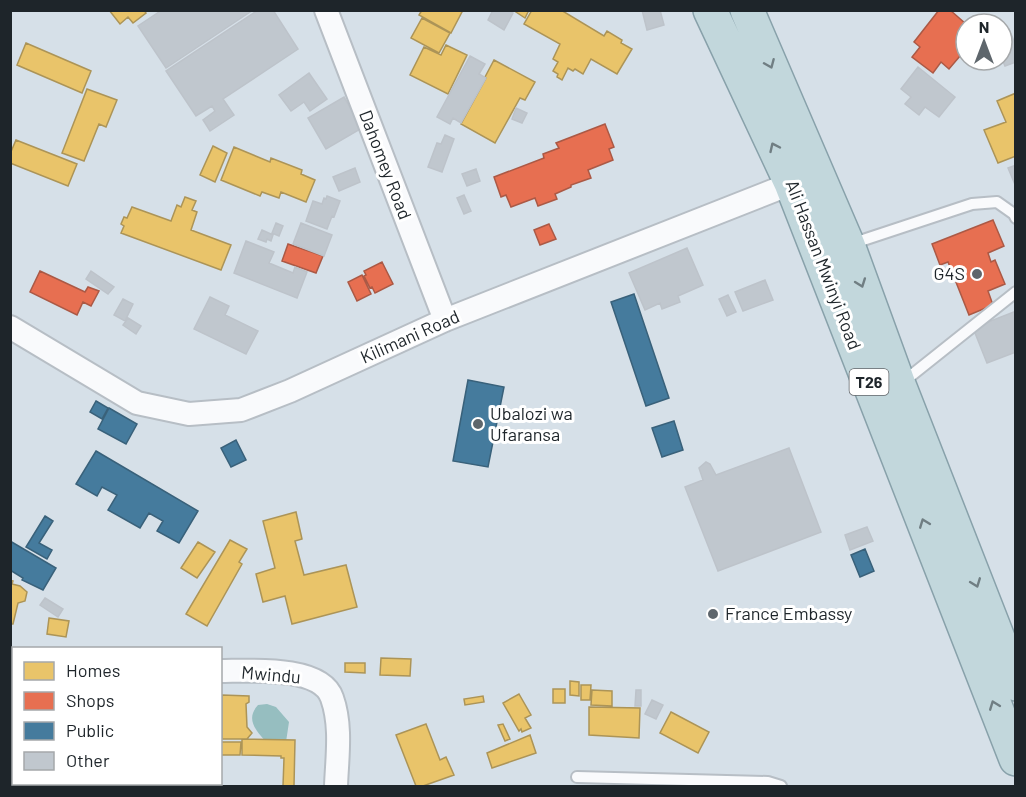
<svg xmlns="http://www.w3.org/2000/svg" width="1026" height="797" viewBox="0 0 1026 797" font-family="Barlow,sans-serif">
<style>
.water{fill:#96bec0}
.homes{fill:#e9c46a;stroke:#ac9457;stroke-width:1.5}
.shops{fill:#e76f51;stroke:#ab5945;stroke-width:1.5}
.public{fill:#457b9d;stroke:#39617a;stroke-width:1.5}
.building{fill:#c0c7ce;stroke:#bdc3ca;stroke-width:1.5}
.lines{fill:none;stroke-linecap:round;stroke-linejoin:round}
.lane-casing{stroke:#b7bec5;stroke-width:14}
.street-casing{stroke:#b7bec5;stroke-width:26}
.highway-casing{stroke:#88a1aa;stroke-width:36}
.lane{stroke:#f9fafc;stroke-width:10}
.street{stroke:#f9fafc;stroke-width:22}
.highway{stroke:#c2d7dc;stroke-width:33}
.oneway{stroke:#707e83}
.poi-dot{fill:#5e666c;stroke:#fff;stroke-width:2}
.labels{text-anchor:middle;stroke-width:6;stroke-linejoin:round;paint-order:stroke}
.shield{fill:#fff;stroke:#62666a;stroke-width:1.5}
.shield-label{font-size:16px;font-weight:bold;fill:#1e252a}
.street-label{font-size:18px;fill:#1e252a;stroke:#fff}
.poi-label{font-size:18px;fill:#1e252a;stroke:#fff;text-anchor:start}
</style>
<rect width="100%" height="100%" fill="#d6e0e8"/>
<path class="water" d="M267,704l9,3 13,15 -3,20 -17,3c-11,-12 -25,-25 -11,-40z"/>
<path class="homes" d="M109,10h35l2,3 -13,10 -5,-6 -8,7z
M422,10h41l-12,23 -32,-18z
M513,10h16l-4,8z
M532,10h29l43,26 3,-5 15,9 -1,3 11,6 -15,25 -26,-15 -8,15 -8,-5 -2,2 -5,-3 -6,12 -5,-3 1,-3 -5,-3 5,-9 -5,-3 7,-15 -36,-20z
M422,18l28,15 -11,20 -28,-15z
M26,43l65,28 -9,22 -65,-28z
M446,45l21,10 -19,39 -38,-19 14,-28 17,8z
M494,60l41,22 -10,18 -5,-2 -25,45 -34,-19 25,-46 -1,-1z
M87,89l30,11 -11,27 -7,-3 -15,37 -22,-8z
M1016,93v63l-18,7 -14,-33 22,-8 -9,-21z
M16,140l61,24 -9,22 -58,-23v-9z
M213,146l14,7 -12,29 -15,-7z
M234,147l36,15 1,-4 31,12 -1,4 14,6 -9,22 -25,-10 -2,6 -17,-6 -2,4 -39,-16z
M185,197l11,4 -4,9 5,2 -6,18 40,15 -10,25 -100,-37 3,-7 -3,-2 3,-7 3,1 5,-11 39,14 6,-16 4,2z
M296,512l6,27 -7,2 9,34 42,-10 11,42 -65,17 -7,-28 -22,6 -7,-28 19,-6 -12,-47z
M230,540l17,9 -8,13 3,2 -35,62 -21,-12z
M198,542l17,10 -18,26 -16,-10z
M10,580l3,1 -1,3 8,2 7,6 -2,9 -7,2 -5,21h-3z
M49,618l20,3 -3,16 -19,-3z
M381,658l30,1 -1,17 -30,-1z
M345,663h20v10l-20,-1z
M570,681l9,1v14l-9,-1z
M581,685h10l-1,15h-9z
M553,689h12v14h-12z
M592,690l20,1v15l-21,-1z
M519,694l12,21 -6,3 6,10 -9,4 -1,-3 -2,2 -16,-28z
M222,695l27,1v6l-3,2 1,23 5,6 -5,6h-25z
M483,696l1,6 -19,3 -1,-6z
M589,707l51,1 -1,30 -50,-3z
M671,712l38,20 -11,21 -38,-20z
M426,724l14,36 6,-3 8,18 -31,11h-7l-20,-51z
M503,724l7,15 -5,2 -7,-16z
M530,735l6,18 -44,15 -5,-15z
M242,739l53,1 -1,46h-11l1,-28h-3v-2l-39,-1z
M220,742h21l-1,13h-20z"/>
<path class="shops" d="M939,10h11l16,14v25l-17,20 -8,-7 -8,11 -21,-16 8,-10 -6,-5z
M605,124l9,23 -5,2 4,11 -25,10 3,8 -20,7v2l-16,7 2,5 -19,7 -3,-8 -24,9 -5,-12 -5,2 -7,-20 50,-19 -1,-4 16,-6 -3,-5z
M993,220l11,26 -16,7 3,9 4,-2 10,24 -17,7 5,14 -24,10 -21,-53 -8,3 -8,-21z
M549,224l7,15 -16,6 -6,-15z
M288,244l35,12 -7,17 -34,-12z
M382,262l11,22 -18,9 -3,-6 -2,1 -6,-12 2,-1 -2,-4z
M40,271l45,21 3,-5 11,4 -8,15 -8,-4 -6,13 -47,-23z
M362,275l9,19 -14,7 -9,-19z"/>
<path class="public" d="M634,294l35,104 -23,8 -35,-104z
M468,380l36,7 -16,80 -35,-6z
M96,401l12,7 -6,11 -12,-7z
M109,408l28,16 -11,20 -28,-15z
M674,421l9,29 -21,7 -10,-29z
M236,440l10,20 -15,7 -10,-19z
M96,451l102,60 -19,32 -22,-12 6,-10 -14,-8 -9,15 -32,-18 9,-15 -15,-8 -5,9 -21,-12z
M45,516l8,5 -14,22 13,7 -5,9 -21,-12z
M10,541l46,27 -13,22 -21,-10 1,-2 -13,-8z
M865,549l9,22 -14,6 -9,-22z"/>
<path class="building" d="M162,10h91l-87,58 -28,-42z
M258,10h15l25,39 -75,50 11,16 -24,16 -7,-11 12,-9 -3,-5 -16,10 -30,-45z
M493,10h15l5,3 -9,17 -16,-10z
M642,10h18l4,15 -17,5z
M1009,29l7,17v16l-11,4 -3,-7v-27z
M470,56l15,8 -6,10 7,4 -25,45 -8,-5 -3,6 -13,-7z
M918,67l37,30 -16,20 -14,-10 -6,8 -14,-11 6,-7 -10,-8z
M309,73l18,26 -17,12 -6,-9 -13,9 -12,-16z
M344,97l18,31 -36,21 -18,-31z
M516,108l11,5 -5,10 -10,-4z
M445,135l9,4 -12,33 -14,-5 9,-24 4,1z
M1016,165v22l-8,-19z
M355,168l5,14 -21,9 -6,-14z
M476,169l4,12 -13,5 -5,-12z
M464,195l7,16 -7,3 -7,-16z
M327,196l13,5 -6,16 -2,-1 -5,13 -21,-8 7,-20 9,3 2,-6 2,1z
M276,223l7,3 -4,10 -7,-3z
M301,223l31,12 -8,21 -31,-12z
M262,230l11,5 -2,6 -4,-2 -1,3 -8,-3z
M246,241l28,11 -5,11 24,10 2,-6 12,5 -10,26 -63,-25z
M687,248l16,37 -25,11 2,6 -18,7 -2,-6 -15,7 -16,-37z
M91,271l23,16 -6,7 -22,-15z
M765,280l8,20 -30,11 -8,-19z
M728,295l8,17 -9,4 -8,-17z
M210,297l19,9 -4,9 33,16 -12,23 -52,-25z
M123,299l10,5 -8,17 -11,-6z
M1016,311v41l-29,11 -14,-35z
M128,318l13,8 -5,8 -13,-9z
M789,448l32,84 -103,39 -33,-84 18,-7 -4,-12 7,-6 4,2 6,11z
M867,527l6,14 -23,9 -5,-15z
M45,598l18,11 -5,8 -18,-12z
M636,690h5v16h-6z
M652,700l11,5 -7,14 -11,-5z"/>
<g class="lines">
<g class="lane-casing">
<path id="lane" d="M851,244l121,-40 25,-2 17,12 2,4
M903,382l113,-90
M577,777l191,5 13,4"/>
</g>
<g class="street-casing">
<path id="street" d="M326,10l119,310
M10,327l127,76 52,11 52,-4 49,-19 155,-71 358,-141
M10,667h4
M220,671c29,0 101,-6 112,27 10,28 5,60 4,88
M149,784l34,2"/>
</g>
<g class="highway-casing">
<path id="highway" d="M710,10l81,173 225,576
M747,10l101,235 51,140 117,299"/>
</g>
<use href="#lane" class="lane"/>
<use href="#street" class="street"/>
<use href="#highway" class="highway"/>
</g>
<defs><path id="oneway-chevron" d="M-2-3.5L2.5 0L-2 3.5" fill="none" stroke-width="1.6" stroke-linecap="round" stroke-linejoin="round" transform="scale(1.5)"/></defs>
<g class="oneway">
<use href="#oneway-chevron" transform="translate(770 64) rotate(67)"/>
<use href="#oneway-chevron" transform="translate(774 147) rotate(-115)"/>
<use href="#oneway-chevron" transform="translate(861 283) rotate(70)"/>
<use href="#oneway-chevron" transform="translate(924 523) rotate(-111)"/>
<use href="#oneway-chevron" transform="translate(976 583) rotate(69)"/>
<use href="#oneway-chevron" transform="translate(994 705) rotate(-111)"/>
</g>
<g class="poi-dot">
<circle cx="977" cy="274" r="6"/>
<circle cx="478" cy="424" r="6"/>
<circle cx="713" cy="614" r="6"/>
</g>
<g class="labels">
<rect class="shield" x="849.5" y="369" width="39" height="26" rx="4.5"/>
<g class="shield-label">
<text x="869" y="388">T26</text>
</g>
<g class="street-label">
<text transform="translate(385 165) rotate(69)" y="6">Dahomey Road</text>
<text transform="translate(823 265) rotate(69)" y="6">Ali Hassan Mwinyi Road</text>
<text transform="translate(410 337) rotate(-24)" y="6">Kilimani Road</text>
<text transform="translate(271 675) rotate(5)" y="6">Mwindu</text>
</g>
<g class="poi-label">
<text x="965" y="280" text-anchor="end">G4S</text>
<text x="490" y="420">Ubalozi wa<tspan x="490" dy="21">Ufaransa</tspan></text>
<text x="725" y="620">France Embassy</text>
</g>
</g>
<rect width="1026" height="797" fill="none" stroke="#1e252a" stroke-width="24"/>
<rect x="12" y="647" width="210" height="138" fill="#ffffff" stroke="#a5a8aa" stroke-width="1.5"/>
<rect x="24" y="662" width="30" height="18" fill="#e9c46a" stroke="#a5a8aa" stroke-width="1.5"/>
<text x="66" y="677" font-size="18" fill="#1e252a">Homes</text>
<rect x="24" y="692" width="30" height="18" fill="#e76f51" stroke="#a5a8aa" stroke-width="1.5"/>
<text x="66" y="707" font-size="18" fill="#1e252a">Shops</text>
<rect x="24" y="722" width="30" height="18" fill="#457b9d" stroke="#a5a8aa" stroke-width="1.5"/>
<text x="66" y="737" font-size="18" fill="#1e252a">Public</text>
<rect x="24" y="752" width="30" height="18" fill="#c0c7ce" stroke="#a5a8aa" stroke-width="1.5"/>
<text x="66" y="767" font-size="18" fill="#1e252a">Other</text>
<g transform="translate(984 42)"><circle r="28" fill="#ffffff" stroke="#a5a8aa" stroke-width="1.5"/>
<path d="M0-4.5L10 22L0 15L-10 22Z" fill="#5e666c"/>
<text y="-9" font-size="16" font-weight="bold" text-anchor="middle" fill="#1e252a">N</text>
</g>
</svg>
